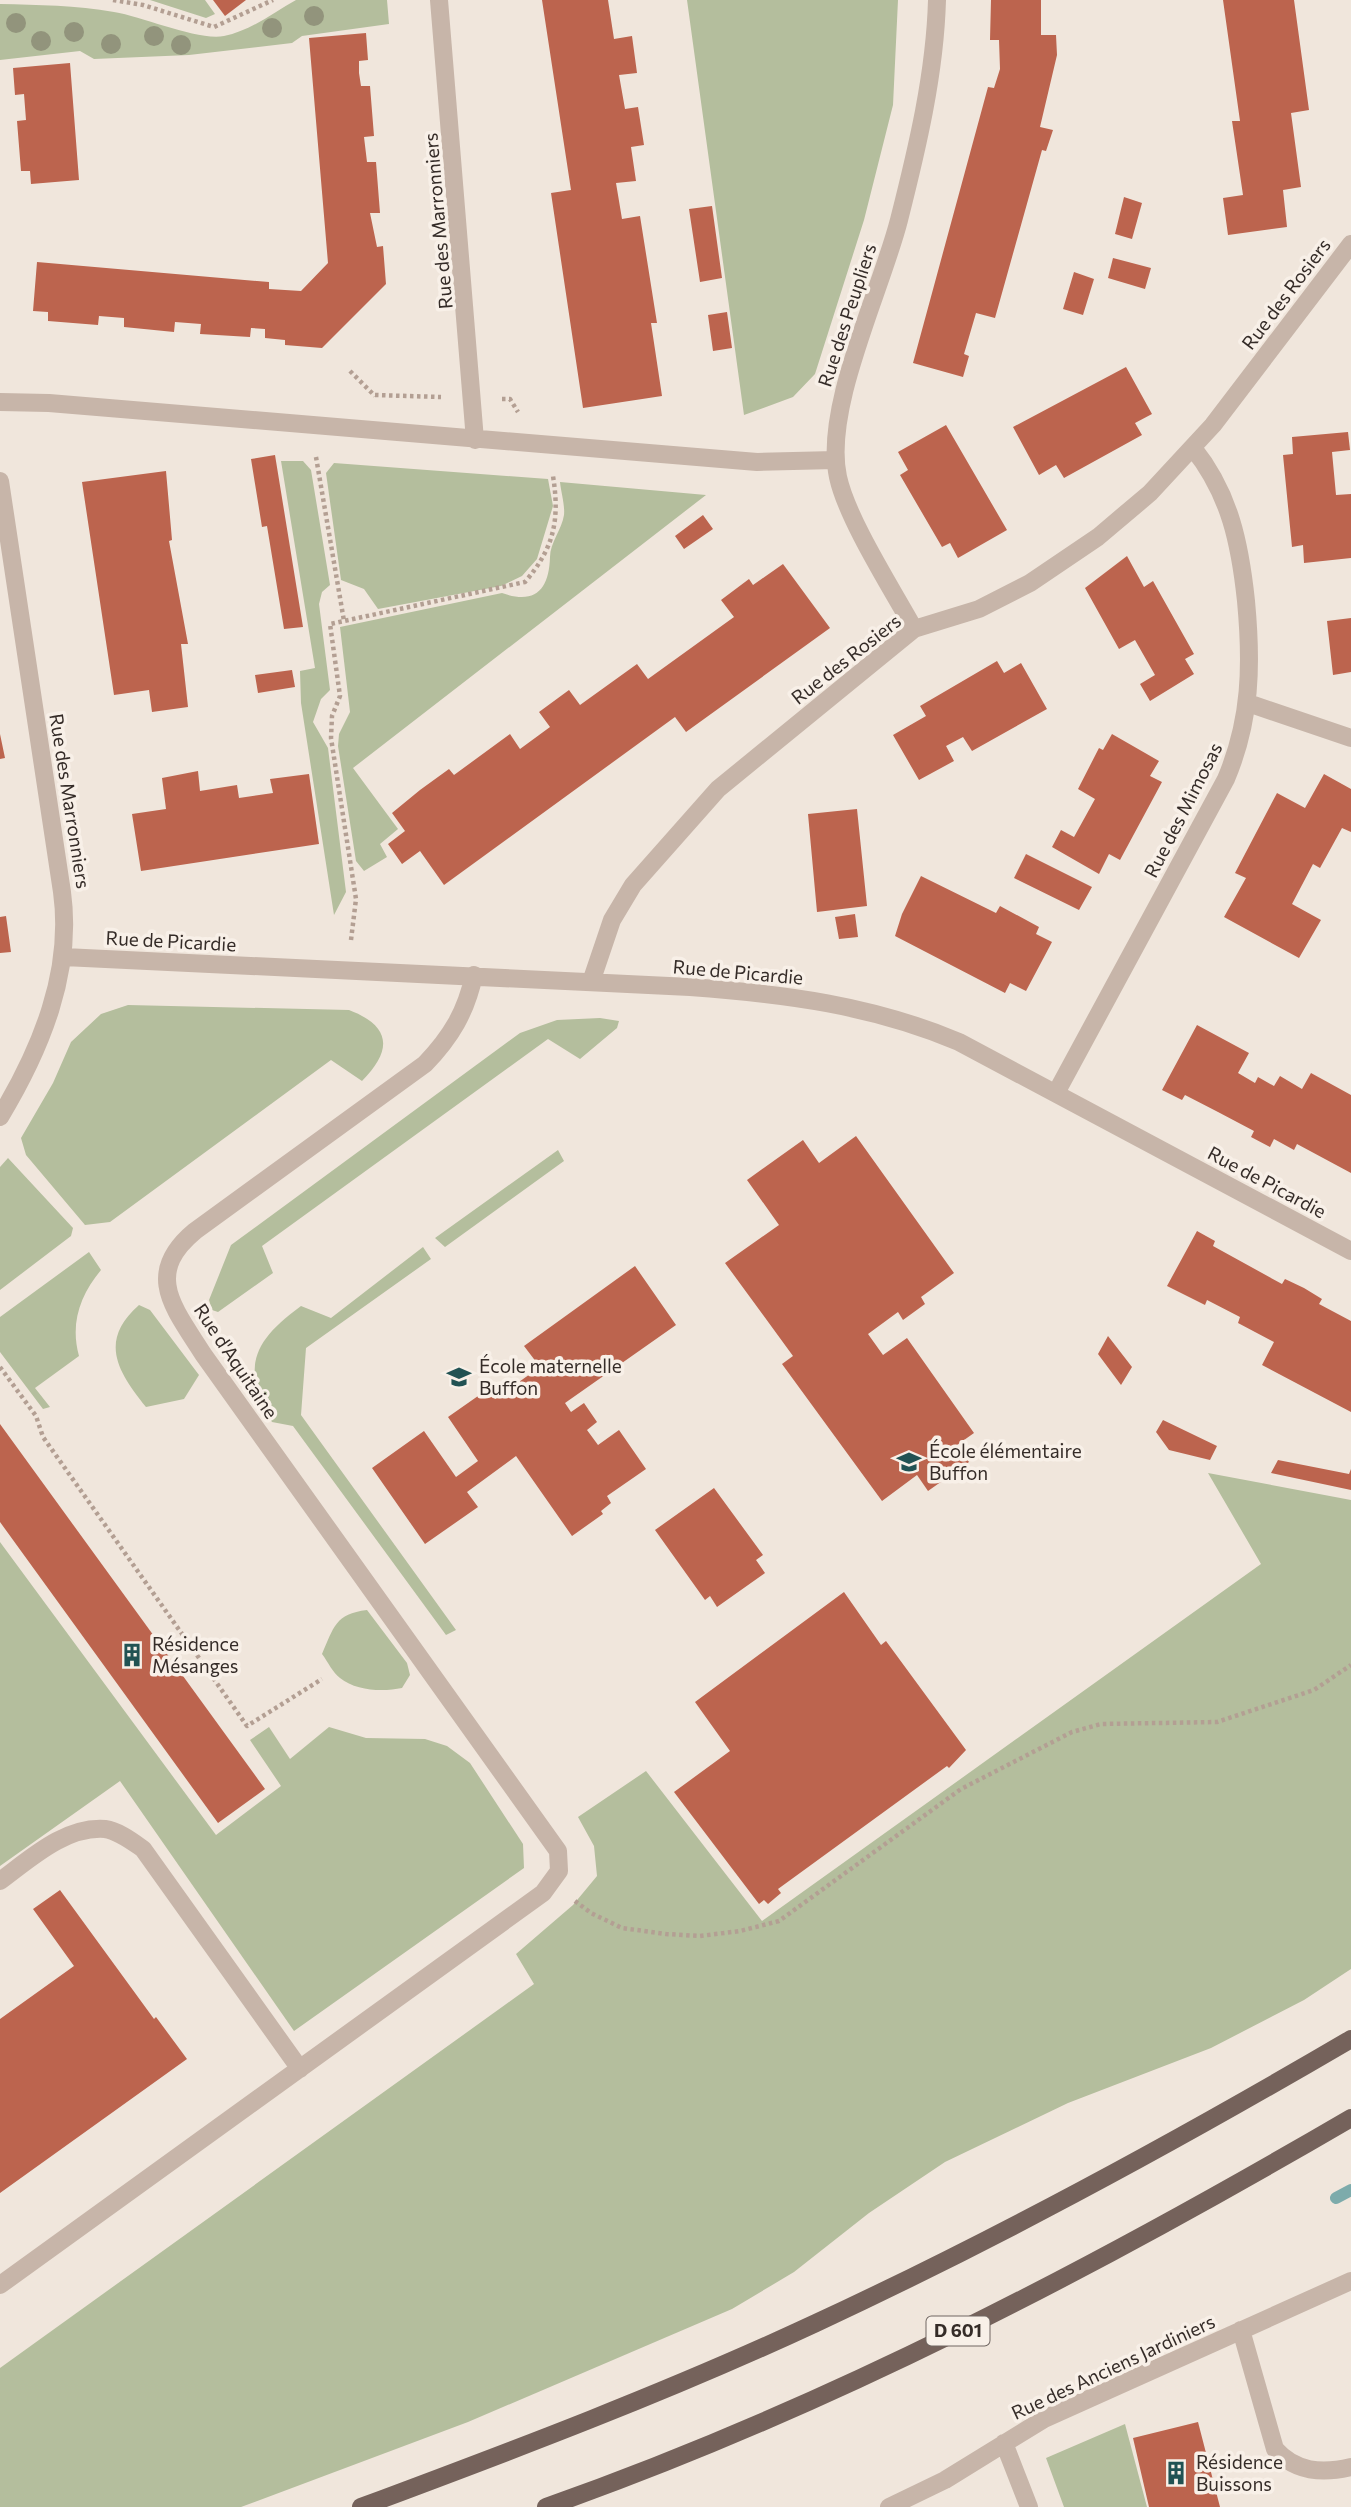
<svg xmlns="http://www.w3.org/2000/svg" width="1351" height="2507" viewBox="0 0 1351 2507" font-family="Commissioner,sans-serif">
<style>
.green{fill:#b4be9d}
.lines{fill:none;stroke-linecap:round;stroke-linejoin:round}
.stream{stroke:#7dabab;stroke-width:12}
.building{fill:#bc644e}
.path{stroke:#b39f93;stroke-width:4.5;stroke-dasharray:3.5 3.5;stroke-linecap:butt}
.minor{stroke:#c7b5a9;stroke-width:18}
.major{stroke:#75625b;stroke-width:18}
.tree{fill:#92947c}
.labels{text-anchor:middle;stroke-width:7;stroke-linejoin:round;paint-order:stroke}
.shield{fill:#f8f0e8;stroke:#706762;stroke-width:2}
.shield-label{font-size:18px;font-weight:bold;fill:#352c28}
.street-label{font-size:19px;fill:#352c28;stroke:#f8f0e8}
.poi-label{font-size:19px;fill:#352c28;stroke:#f8f0e8;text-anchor:start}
</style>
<rect width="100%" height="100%" fill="#f0e6dc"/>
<path class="green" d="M150,0h55l10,14 -9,4z
M296,0h91l2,24 -87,12 -10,7 -103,12 -95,4 -14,-8 -80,9v-56c38,1 76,1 114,8 30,5 84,29 110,24 26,-5 49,-23 72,-36z
M687,0h211l-5,105 -29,115 -49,154 -22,23 -49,18z
M281,461h22l8,9 19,115 -8,7 -3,12 11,86 -9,9 -8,23 15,26 18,144 -12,23 -33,-212 -1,-32 15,-3z
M334,463l214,16 5,27 -16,53 -15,17 -21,10 -123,23 -14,-20 -23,-9 -15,-107z
M560,482l146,13 -353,273 45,61 -18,15 7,13 -23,14 -8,-10 -18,-115 1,-12 11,-22 -10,-85 162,-34c34,12 47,-4 48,-36 0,-14 12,-28 14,-42 1,-10 -3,-23 -4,-33z
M128,1005l221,5c42,16 44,40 13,71l-31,-21 -221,162 -25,3 -59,-70 -5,-17 32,-55 18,-41 30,-28z
M600,1018l19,3 -2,7 -37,31 -32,-20 -286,207 11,27 -55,39 -6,-2 -3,-10 22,-55 289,-212 37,-13z
M558,1150l6,11 -119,86 -10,-9z
M8,1158l65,70 -2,8 -71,54v-123z
M423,1247l8,12 -125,89 -5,67 155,215 -10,5 -153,-209 -21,-4c-31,-54 -20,-80 29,-116l30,12z
M89,1252l12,18c-21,25 -31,54 -22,86l-44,32 15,19 -7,2 -43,-57v-35z
M139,1305l11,5 49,65 -15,24 -38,8c-28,-35 -48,-66 -7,-102z
M1208,1473l143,27v469l-47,31 -93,48 -143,55 -123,59 -76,51 -75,59 -62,37 -264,113 -227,85h-241v-139l534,-384 -18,-30 57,-49 24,-29 -3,-30 -16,-29 68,-46 116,150 499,-357z
M0,1542l216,293 65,-49 -31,-46 19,-13 21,32 39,-32 37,11 59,1 22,7 23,17 53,81 1,24 -230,163 -174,-250 -120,85z
M367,1610l40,53 3,12 -8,13c-19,4 -46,3 -62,-10 -7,-5 -12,-16 -18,-24 12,-27 13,-40 45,-44z
M1125,2424l22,83h-83l-18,-49z"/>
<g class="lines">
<path class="stream" d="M1336,2198l15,-8"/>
</g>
<path class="building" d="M213,0h33l-21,16z
M542,0h66l6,39 18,-3 5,37 -18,2 6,34 13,-2 6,38 -13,2 5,34 -20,2 6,36 18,-3 17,107h-6l11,73 -79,12 -32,-215 20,-3z
M991,0h50v35h15l1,20 -17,72 13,3 -7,21 -4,-1 -47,168 -19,-5 -12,41 5,2 -6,21 -50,-14 75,-276 6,1 6,-19 -1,-29h-9z
M1223,0h71l15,110 -18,3 10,74 -18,3 4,37 -59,8 -5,-37 20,-3 -11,-74h8z
M366,33l2,27 -9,1v12l2,13h9l4,50 -10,1 3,25h9l4,51h-10l7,34 6,-1 3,38 -64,64 -37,-3v-5l-20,-2v-9l-14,-1 -1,9 -50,-3 1,-10 -26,-2 -1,10 -50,-5v-9l-25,-2 -1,9 -50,-4v-9l-15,-1 4,-49 232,20v7l32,2 27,-28 -19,-225z
M70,63l9,117 -48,4 -1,-13h-9l-4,-50 9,-1 -2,-26 -9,1 -2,-27z
M1124,197l18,6 -10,36 -17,-5z
M712,206l10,72 -22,4 -11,-73z
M1113,258l38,10 -6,21 -37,-11z
M1074,272l20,7 -11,36 -20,-6z
M727,312l5,36 -19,3 -5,-36z
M1126,367l26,47 -17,9 7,12 -78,43 -8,-13 -17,10 -26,-48z
M946,425l61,105 -49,28 -8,-15 -8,4 -42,-72 8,-5 -10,-18z
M1348,432l2,18 -18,2 4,43 15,-1v64l-47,5 -1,-18 -11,2 -9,-92 10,-1 -1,-17z
M275,455l28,172 -19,2 -17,-103 -5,1 -11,-68z
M166,471l6,69 -3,1 19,103h-7l7,63 -36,5 -3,-22 -35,5 -32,-213z
M703,515l10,14 -29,20 -9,-13z
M1127,556l17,31 9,-6 41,73 -9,5 9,15 -44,27 -10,-17 15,-9 -20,-35 -16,9 -34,-61z
M783,564l47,64 -144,104 -11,-15 -231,168 -24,-34 -18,13 -14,-20 17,-13 -13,-18 28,-23 29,-21 5,6 56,-41 10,15 30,-22 -11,-15 30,-22 11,15 57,-41 11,15 86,-62 -13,-17 28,-21 4,6z
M1351,618v54l-18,3 -6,-54z
M997,661l7,12 17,-10 26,46 -75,42 -9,-14 -17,9 8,15 -35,19 -26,-45 33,-19 -6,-10z
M292,670l3,17 -37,6 -3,-18z
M0,734l5,24 -5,1z
M1112,734l47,27 -9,15 12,6 -42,78 -11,-6 -10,20 -47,-27 9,-17 13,7 21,-38 -17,-10 21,-41 4,2z
M198,771l2,20 37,-6 2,13 34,-5 -3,-14 39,-5 10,70 -178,27 -9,-57 34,-5 -4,-31z
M1324,774l27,15v43l-9,-4 -22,40 -7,-4 -21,40 29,16 -22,38 -75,-41 22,-39 -11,-5 42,-80 28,15z
M857,809l10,97 -50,6 -9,-98z
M1026,854l66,33 -13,23 -65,-32z
M921,876l75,37 4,-7 39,21 -3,7 16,8 -26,49 -16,-8 -5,10 -110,-57 7,-22z
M855,914l3,23 -19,2 -4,-22z
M6,916l5,36 -11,1v-36z
M1197,1025l52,28 -11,20 17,10 3,-6 16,9 6,-10 22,13 9,-16 40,22v78l-54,-29 -3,6 -20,-11 -4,8 -19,-10 3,-6 -36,-19 -33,-17 -3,5 -20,-10z
M856,1136l98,137 -33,24 4,7 -22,16 -5,-8 -30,22 15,21 24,-17 67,95 -17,12 12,17 -41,29 -11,-16 -35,26 -100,-137 11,-8 -68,-93 54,-38 -32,-45 56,-40 16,23z
M1197,1231l18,10 -2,5 69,38 3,-5 19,9 18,11 -3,5 32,17v91l-89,-47 12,-23 -36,-19 2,-6 -33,-17 -2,5 -38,-19z
M635,1266l41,59 -111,78 6,9 13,-9 13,19 -10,8 11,15 21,-15 27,39 -39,27 4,7 -10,8 2,3 -31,22 -56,-80 -49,36 11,15 -53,37 -53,-76 52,-37 32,46 22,-16 -30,-44 40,-28 7,10 45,-32 -16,-21z
M1108,1336l24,31 -11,18 -23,-31z
M1163,1420l54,26 -7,14 -41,-10 -13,-18z
M0,1424l265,365 -47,34 -218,-301z
M1278,1460l71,14 2,-5v21l-80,-17z
M714,1488l49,67 -7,5 9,13 -48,34 -7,-11 -5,4 -50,-70z
M844,1592l37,53 5,-4 80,109 -17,18 -2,-2 -169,123 3,4 -13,11 -4,-4 -5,4 -85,-112 56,-41 -35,-49z
M60,1890l94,129 2,-2 31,42 -187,134v-174l74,-53 -41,-57z
M1198,2422l22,85h-71l-16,-69z"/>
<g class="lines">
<path class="path" d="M113,0l30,5 71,22 59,-27
M350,371l25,25
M375,395l66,2
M502,399h8l8,13
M316,457l28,164
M351,940l5,-41 -25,-161 1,-22 8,-20 -10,-72 195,-42c29,-34 35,-62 28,-106
M0,1367l36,49 7,21 204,289 75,-47
M575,1901l16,12 31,15 44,6 34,2 40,-5 39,-10 182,-132 111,-57 29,-8 116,-2 97,-32 37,-25"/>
<path class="minor" d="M439,0l36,440
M0,402l49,1 708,59 78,-2
M0,481l62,411c11,80 -21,157 -62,225
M914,629c-22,-40 -67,-110 -76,-152 -15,-69 43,-186 61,-257 18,-71 36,-146 38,-220
M1248,703l103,35
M64,957l626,30c94,7 182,18 269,55l392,209
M591,982l21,-62 21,-35 85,-96 196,-160 65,-20 51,-26 68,-46 52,-44 63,-68 138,-181
M1056,1093l170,-314c25,-59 26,-114 20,-178 -6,-57 -16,-107 -53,-153
M0,1881c30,-22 65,-55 105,-52 14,2 28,13 38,20l157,220
M0,2285l543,-392 16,-22 -1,-20 -355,-497c-29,-46 -60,-80 -8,-123l230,-167c26,-27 41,-52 49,-89
M1241,2330l34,119c20,23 47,25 76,18
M1004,2443l25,64
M889,2507l56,-27 99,-61 307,-138"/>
<path class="major" d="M361,2507c153,-57 307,-115 455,-184 183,-85 361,-182 535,-284
M546,2507c281,-99 548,-239 805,-389"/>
</g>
<g class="tree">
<circle cx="314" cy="16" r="10"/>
<circle cx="16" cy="23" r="10"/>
<circle cx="272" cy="28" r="10"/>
<circle cx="74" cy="32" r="10"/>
<circle cx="154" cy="36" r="10"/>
<circle cx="41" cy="41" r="10"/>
<circle cx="111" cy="44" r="10"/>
<circle cx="181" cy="45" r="10"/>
</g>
<defs>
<g id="school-bare" transform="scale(1.89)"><path d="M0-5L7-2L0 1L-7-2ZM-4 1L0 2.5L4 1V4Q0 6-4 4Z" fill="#215253" stroke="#f8f0e8" stroke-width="2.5" paint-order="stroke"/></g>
<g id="building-bare" transform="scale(1.89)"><path d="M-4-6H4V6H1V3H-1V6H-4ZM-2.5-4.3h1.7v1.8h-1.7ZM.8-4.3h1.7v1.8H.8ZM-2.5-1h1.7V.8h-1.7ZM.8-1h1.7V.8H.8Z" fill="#215253" stroke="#f8f0e8" stroke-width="2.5" paint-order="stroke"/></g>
</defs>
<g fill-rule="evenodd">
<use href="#school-bare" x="459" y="1377"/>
<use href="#school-bare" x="909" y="1462"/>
<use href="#building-bare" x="132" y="1655"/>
<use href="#building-bare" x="1176" y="2473"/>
</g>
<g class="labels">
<rect class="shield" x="926.5" y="2316.5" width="63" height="29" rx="5"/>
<g class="shield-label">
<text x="958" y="2337">D 601</text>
</g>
<g class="street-label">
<text transform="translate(438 221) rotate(-95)" y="7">Rue des Marronniers</text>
<text transform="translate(1286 294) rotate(-53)" y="7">Rue des Rosiers</text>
<text transform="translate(847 315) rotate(-72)" y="7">Rue des Peupliers</text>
<text transform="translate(846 659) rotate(-38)" y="7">Rue des Rosiers</text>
<text transform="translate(70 801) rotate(81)" y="7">Rue des Marronniers</text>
<text transform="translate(1183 810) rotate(-63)" y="7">Rue des Mimosas</text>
<text transform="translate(171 941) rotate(3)" y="7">Rue de Picardie</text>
<text transform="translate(738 972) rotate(5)" y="7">Rue de Picardie</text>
<text transform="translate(1267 1182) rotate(28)" y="7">Rue de Picardie</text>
<text transform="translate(236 1361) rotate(56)" y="7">Rue d'Aquitaine</text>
<text transform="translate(1113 2367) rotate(-25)" y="7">Rue des Anciens Jardiniers</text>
</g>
<g class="poi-label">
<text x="479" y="1373">École maternelle<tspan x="479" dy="22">Buffon</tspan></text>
<text x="929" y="1458">École élémentaire<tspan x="929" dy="22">Buffon</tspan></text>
<text x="152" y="1651">Résidence<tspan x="152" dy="22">Mésanges</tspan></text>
<text x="1196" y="2469">Résidence<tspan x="1196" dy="22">Buissons</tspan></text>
</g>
</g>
</svg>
